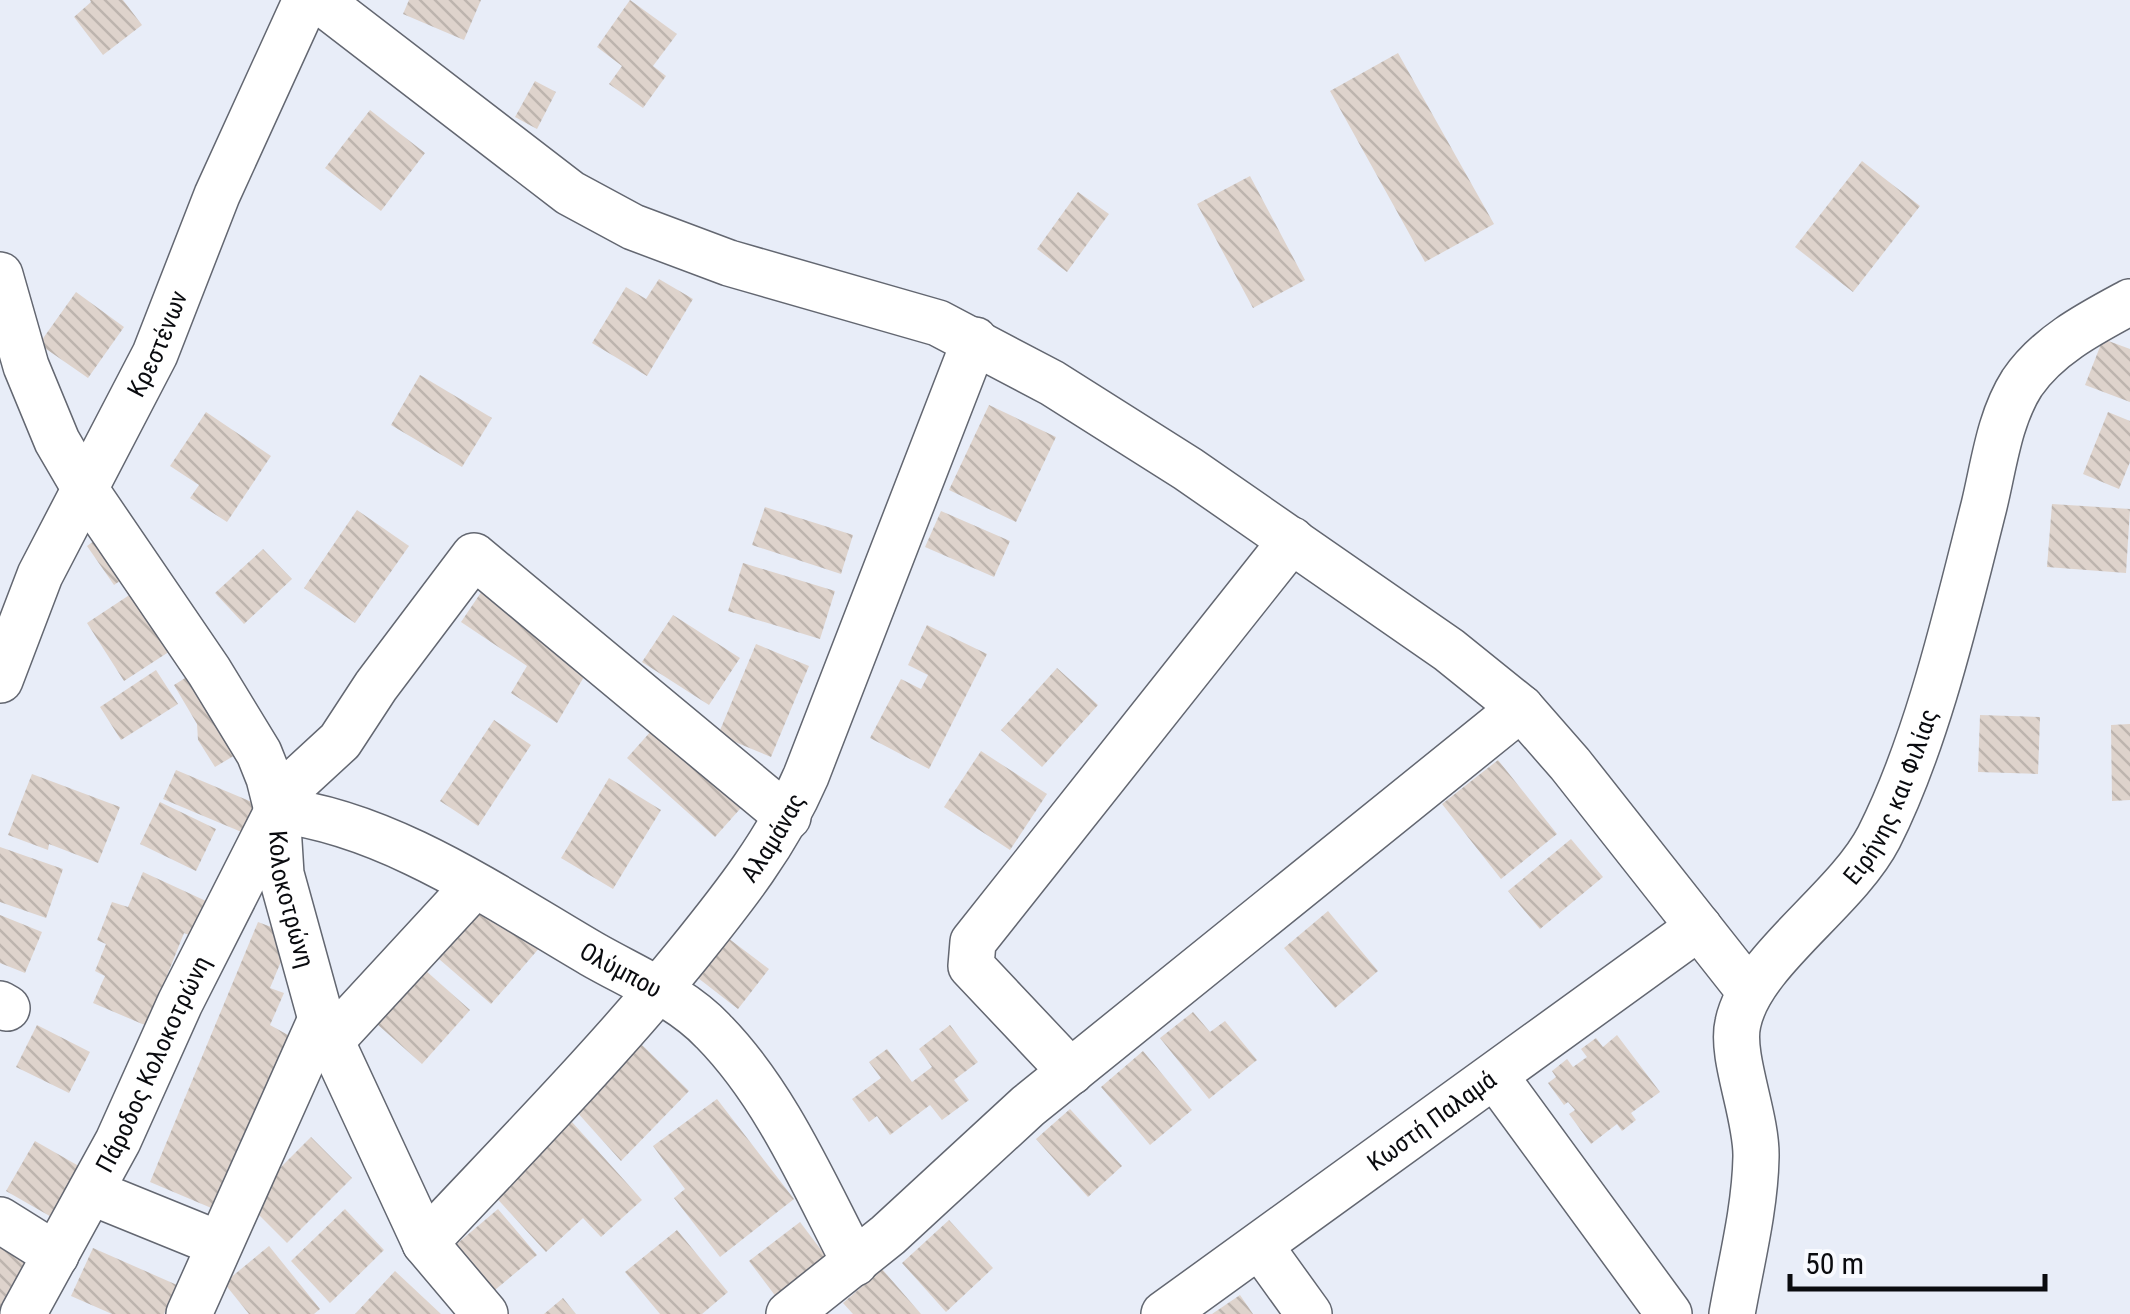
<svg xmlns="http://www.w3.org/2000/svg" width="2130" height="1314" viewBox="0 0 2130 1314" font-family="'Roboto Condensed',sans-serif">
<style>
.building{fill:url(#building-back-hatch)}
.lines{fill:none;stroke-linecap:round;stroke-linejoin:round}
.minor-casing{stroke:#636771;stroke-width:48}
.minor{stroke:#fff;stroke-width:45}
.labels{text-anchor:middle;stroke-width:9;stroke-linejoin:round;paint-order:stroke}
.street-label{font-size:25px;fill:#0a0b0f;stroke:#f8faff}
</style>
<defs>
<pattern id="building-back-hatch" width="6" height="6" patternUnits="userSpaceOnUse" patternTransform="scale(2.5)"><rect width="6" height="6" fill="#ded3cc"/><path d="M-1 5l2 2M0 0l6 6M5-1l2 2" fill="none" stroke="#bdb4ae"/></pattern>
</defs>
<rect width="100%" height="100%" fill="#e8edf8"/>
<path class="building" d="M90,0h33l19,25 -39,30 -29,-38 17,-15z
M409,0h72l-17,40 -61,-26z
M630,0l47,34 -24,32 13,10 -23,32 -34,-24 13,-18 -25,-19z
M1398,53l96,171 -69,38 -95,-171z
M535,81l21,11 -19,37 -22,-12z
M370,110l55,43 -44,58 -56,-43z
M1862,161l58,45 -67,86 -58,-45z
M1250,176l55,104 -52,28 -56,-104z
M1078,192l31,22 -42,58 -30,-23z
M659,279l34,20 -46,77 -55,-33 34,-56 20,12z
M76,292l48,35 -36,51 -49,-34z
M2103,339l27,10v53l-45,-17z
M420,375l72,43 -30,49 -71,-42z
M989,405l67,32 -40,85 -67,-32z
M206,412l65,44 -44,66 -37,-24 9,-13 -29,-19z
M2108,412l22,9v41l-11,27 -36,-15z
M2052,504l78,5 -4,64 -79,-6z
M765,507l88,28 -12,39 -89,-29z
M357,510l52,36 -54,77 -51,-35z
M941,511l69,30 -16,36 -69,-30z
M105,533l28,39 -19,13 -27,-39z
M263,549l29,30 -48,45 -29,-31z
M743,563l92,28 -15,48 -92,-28z
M486,585l106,78 -35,60 -46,-30 16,-27 -66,-44z
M143,586l38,58 -57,37 -37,-58z
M673,615l67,43 -31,47 -67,-43z
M927,625l60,29 -58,115 -59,-31 31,-59 20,10 7,-14 -20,-10z
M756,644l53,22 -38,91 -53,-22z
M201,668l46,80 -32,19 -17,-27 -1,-16 -23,-39z
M1057,668l41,37 -56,62 -41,-37z
M156,670l22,34 -57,36 -21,-33z
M1980,715l60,2 -2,57 -60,-2z
M494,720l37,25 -53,81 -38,-25z
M660,721l88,79 -33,37 -88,-79z
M2130,724v76l-18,1 -1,-76z
M981,751l66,43 -37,56 -66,-43z
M1498,760l59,74 -56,45 -59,-75z
M176,770l88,37 -13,29 -88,-37z
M32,774l88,33 -22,56 -49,-19 -1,6 -40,-15z
M609,778l52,32 -48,79 -52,-31z
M160,802l56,27 -20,42 -56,-27z
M1571,839l32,38 -63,52 -32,-38z
M0,847l63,22 -17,49 -46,-16z
M143,872l76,35 -15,34 -20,-8 -37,93 -54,-23 12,-27 -10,-5 11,-27 -9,-4 15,-38 16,5z
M489,901l52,45 -50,58 -52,-45z
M1328,911l50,60 -43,37 -51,-60z
M0,915l42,17 -17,41 -25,-10z
M258,922l34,13 -22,53 14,5 -14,32 18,10 -72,175 -66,-28z
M728,938l41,31 -31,40 -40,-31z
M425,970l45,40 -48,54 -45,-40z
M1193,1012l17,20 15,-11 32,39 -48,39 -49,-61z
M37,1025l53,27 -21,41 -53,-26z
M950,1025l28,37 -24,18 15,20 -27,20 -12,-15 -40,30 -13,-19 -8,6 -17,-23 29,-21 -12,-16 18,-13 25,33 20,-15 -13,-18z
M1617,1035l43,57 -29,21 5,7 -14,11 -5,-7 -26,20 -22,-30 6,-4 -7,-8 -4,3 -16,-22 8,-6 -4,-6 15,-12 6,8 14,-10 -6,-8 15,-11 7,9z
M641,1044l48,47 -68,70 -45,-50z
M1143,1051l49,59 -42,35 -49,-58z
M717,1099l77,100 -74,58 -46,-59 11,-9 -32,-43z
M1070,1109l52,57 -34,31 -52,-58z
M572,1122l70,78 -41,37 -18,-19 -37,34 -54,-59z
M311,1137l41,41 -65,65 -41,-41z
M35,1141l56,32 -29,50 -56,-32z
M345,1209l39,41 -54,53 -39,-42z
M498,1209l39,46 -47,39 -38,-46z
M949,1220l44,48 -47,44 -44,-49z
M800,1222l31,41 -51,39 -31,-41z
M677,1230l51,62 -26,22h-42l-35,-42z
M0,1233l37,20 -32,58 -5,-3z
M269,1246l51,63 -6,5h-65l-25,-31z
M93,1248l84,37 -13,29h-52l-41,-18z
M882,1269l39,45h-68l-10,-11z
M395,1271l46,43h-86z
M1240,1295l13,19h-41z
M563,1298l13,16h-32z"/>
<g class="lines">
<g class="minor-casing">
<g id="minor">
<path d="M319,0l251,193 63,34 96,36 209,60 114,60 136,86 261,181 72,58 49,56 180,228"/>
<path id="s1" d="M0,275l26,91 31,75 28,48 124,182 50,82 10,25 8,32 4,64 40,145 104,224 60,71"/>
<path id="s2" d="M0,680l40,-105 115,-221 62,-159 89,-195"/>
<path id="s3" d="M277,810c112,13 219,88 315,144 40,23 89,43 121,77 63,64 101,154 142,232"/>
<path d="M0,1004l7,4"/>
<path d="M330,1042l144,-156"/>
<path d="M1071,1072l-100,-106 2,-24 319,-402"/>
<path d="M1495,1076l174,238"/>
<path d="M91,1192l128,52"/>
<path d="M0,1220l56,35"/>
<path id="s4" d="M425,1243c89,-95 181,-188 263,-289 46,-57 89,-111 118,-178l169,-436"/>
<path d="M1260,1246l49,68"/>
<path id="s5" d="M23,1314l95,-173 62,-138 109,-215 51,-47 36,-55 98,-130 314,261"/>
<path d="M189,1314l132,-295"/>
<path d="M789,1314l99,-79 140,-129 493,-398"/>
<path id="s6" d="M1164,1314l535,-387"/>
<path id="s7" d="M1732,1314c9,-51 23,-105 24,-157 1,-41 -26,-101 -18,-134 13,-63 108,-122 141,-186 49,-97 78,-225 105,-331 10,-41 15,-87 38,-123 26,-38 69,-60 108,-81"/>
</g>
</g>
<use href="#minor" class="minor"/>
</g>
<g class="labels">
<g class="street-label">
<text dy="9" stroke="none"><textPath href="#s2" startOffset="372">Κρεστένων</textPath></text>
<text dy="9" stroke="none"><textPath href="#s7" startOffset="572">Ειρήνης και Φιλίας</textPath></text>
<text dy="9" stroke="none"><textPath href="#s4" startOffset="535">Αλαμάνας</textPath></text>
<text dy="9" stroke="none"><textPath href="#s1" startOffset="698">Κολοκοτρώνη</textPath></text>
<text dy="9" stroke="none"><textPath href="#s3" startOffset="382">Ολύμπου</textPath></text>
<text dy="9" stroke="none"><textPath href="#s5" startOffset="282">Πάροδος Κολοκοτρώνη</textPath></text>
<text dy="9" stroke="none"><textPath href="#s6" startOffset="330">Κωστή Παλαμά</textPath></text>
</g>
</g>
<path d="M1790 1274v15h255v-15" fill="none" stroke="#0a0b0f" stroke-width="5"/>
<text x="1805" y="1274" font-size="30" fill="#0a0b0f" stroke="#f8faff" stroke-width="8" paint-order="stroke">50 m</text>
</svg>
